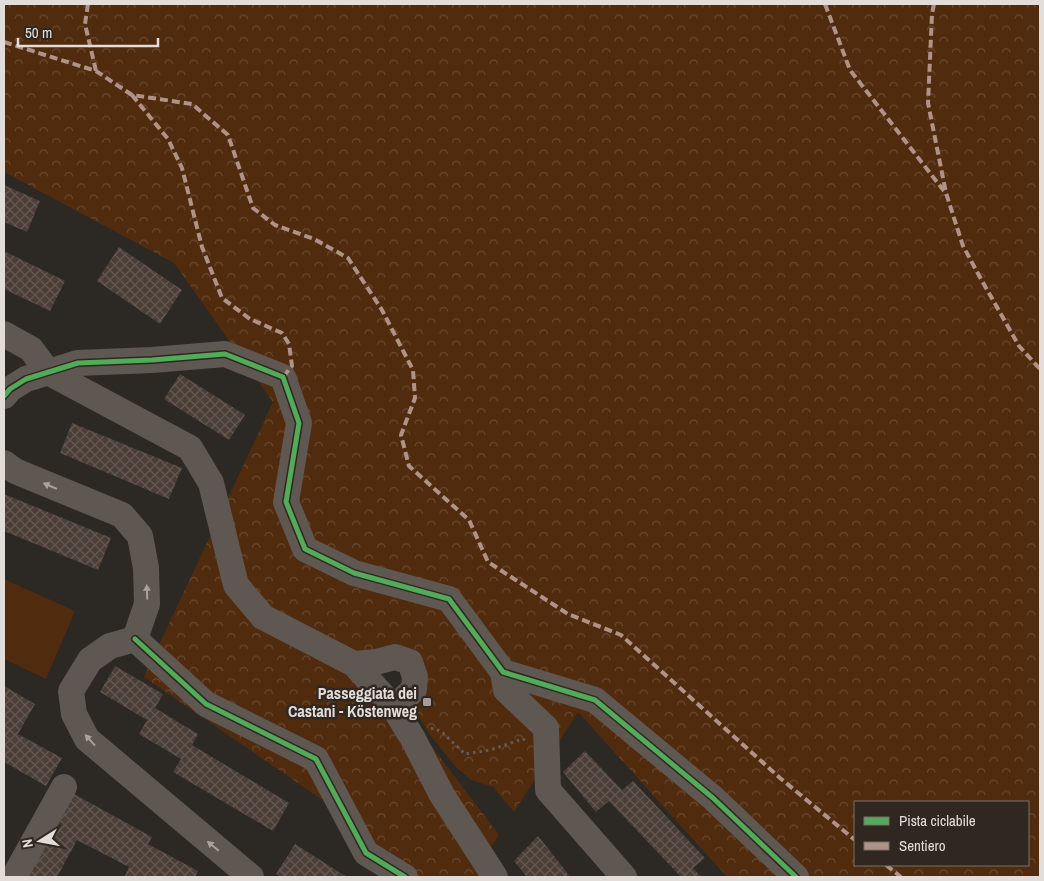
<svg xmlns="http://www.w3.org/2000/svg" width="1044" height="881" viewBox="0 0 1044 881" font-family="'Archivo Narrow',sans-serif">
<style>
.forest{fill:url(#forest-crowns);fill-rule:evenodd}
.garden{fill:#512b0e}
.building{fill:url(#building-cross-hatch)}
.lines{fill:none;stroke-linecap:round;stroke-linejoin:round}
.path{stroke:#625c58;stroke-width:3;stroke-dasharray:2.5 4;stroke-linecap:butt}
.minor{stroke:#5f5751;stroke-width:26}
.quiet{stroke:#af9288;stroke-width:4;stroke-dasharray:8 4;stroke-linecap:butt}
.cycleway-casing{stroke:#302721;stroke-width:8}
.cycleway{stroke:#51ab58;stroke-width:5}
.oneway{fill:#a8a19c}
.poi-dot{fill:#a39e9a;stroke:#302721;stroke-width:2}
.labels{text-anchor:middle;stroke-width:5;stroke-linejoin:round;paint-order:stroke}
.poi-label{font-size:16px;font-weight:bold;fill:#e3ddd9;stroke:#302721;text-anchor:end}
</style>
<defs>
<pattern id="forest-crowns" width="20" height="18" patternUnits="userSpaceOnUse" patternTransform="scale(1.25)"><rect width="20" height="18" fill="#512b0e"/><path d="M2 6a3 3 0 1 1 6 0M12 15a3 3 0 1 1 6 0" fill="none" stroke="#6a4930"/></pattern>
<pattern id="building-cross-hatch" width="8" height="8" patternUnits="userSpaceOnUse" patternTransform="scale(1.25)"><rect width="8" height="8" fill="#4a3e36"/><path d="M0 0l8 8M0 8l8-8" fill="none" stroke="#645952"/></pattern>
</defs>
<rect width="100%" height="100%" fill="#2c2824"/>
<path class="forest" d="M4,4h1036v873h-313l-149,-165 -64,100 -21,-25 -22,-7 -17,-15 -24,-30 -18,-29 -2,-44 -55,2 72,76 72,95 -14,21 14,21h-107l-42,-58 -206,-142 129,-275 -99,-139 -170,-91zM855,802h173v63h-173z"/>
<path class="garden" d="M4,579l71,32 -29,68 -42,-20z"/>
<path class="building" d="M4,185l36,16 -13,31 -23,-10z
M119,247l63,43 -22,34 -63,-43z
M4,251l61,30 -15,30 -46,-22z
M180,374l65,41 -16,25 -65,-41z
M72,423l110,45 -13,31 -109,-46z
M4,494l107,44 -13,32 -94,-39z
M115,666l48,28 -8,14 43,26 -6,11 97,58 -16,28 -100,-59 8,-13 -42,-25 8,-14 -47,-28z
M4,686l31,18 -17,30 44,24 -16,28 -42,-24z
M585,751l37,39 11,-9 72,77 -12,10 8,9h-20l-72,-76 -13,11 -33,-40z
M65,789l87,48 -4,7 50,27 -3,6h-68l-2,-1 4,-9 -52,-27 -20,37h-39z
M538,836l24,30 8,11h-43l-13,-16z
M295,844l52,33h-66l-5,-3z"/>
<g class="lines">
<path class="path" d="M431,729l3,-1 9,5 22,21 25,-4 33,-11 2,1"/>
<path class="minor" d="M4,334l27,15 17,23 142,76 21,35 25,102 27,32 91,47 40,44 18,29 30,58 53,82
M4,396l6,-7 16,-10 52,-16 74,-3 73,-6 58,23 16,46 -13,79 19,47 49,24 95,26 54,73 92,28 118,98 83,79
M4,463l11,8 107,44 18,21 6,32 1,36 -12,35
M135,639l71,65 110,55 50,94 39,24
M135,639l-25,7 -20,14 -19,31 3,23 13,25 164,138
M354,664l22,-2 19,-5 15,5 5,15 -1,12 -20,19
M503,672l3,18 40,38 2,62 76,87
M14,877l50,-90"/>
<path class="quiet" d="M88,4l-3,20 11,47
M825,4l25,66 94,121
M934,4l-2,10 -4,89 18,90 17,53 18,33 38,67 21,23
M4,42l92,29 36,24 60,9 36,31 25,73 22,17 39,14 34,19 34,52 31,60 2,28 -14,37 8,31 60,54 19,42 80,52 53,21 159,143 75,62
M132,95l36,44 14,29 20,79 20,51 28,21 32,14 7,11 3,22 -9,11
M886,865l15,12"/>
<g class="cycleway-casing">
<path id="cycleway" d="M4,396l6,-7 16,-10 52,-16 74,-3 73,-6 58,23 16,46 -13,79 19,47 49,24 95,26 54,73 92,28 118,98 83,79
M135,639l71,65 110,55 50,94 39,24"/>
</g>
<use href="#cycleway" class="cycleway"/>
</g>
<defs><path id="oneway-solid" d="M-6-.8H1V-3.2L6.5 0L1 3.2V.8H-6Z" transform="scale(1.25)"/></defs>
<g class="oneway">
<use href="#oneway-solid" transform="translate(50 486) rotate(-157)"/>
<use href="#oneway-solid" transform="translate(147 592) rotate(-92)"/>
<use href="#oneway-solid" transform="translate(90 740) rotate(-132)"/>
<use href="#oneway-solid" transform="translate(213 846) rotate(-140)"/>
</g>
<rect class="poi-dot" x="422" y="697" width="10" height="10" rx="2.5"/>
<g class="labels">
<g class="poi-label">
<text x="417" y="699">Passeggiata dei<tspan x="417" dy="18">Castani - Köstenweg</tspan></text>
</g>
</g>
<rect width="1044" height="881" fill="none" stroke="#e3ddd9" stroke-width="10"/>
<rect x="854" y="801" width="175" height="65" fill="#302721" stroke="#78706b"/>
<rect x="864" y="817" width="25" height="8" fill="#51ab58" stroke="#78706b"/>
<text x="899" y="826" font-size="15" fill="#e3ddd9">Pista ciclabile</text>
<rect x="864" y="842" width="25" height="8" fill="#af9288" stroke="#78706b"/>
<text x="899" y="851" font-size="15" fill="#e3ddd9">Sentiero</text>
<g transform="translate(40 841) rotate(259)" stroke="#302721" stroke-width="4" paint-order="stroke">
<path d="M0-4L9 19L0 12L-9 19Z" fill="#e3ddd9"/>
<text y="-8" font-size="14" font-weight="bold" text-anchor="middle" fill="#e3ddd9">N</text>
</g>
<path d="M18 38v8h140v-8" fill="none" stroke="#e3ddd9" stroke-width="2.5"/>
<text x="25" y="38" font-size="15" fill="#e3ddd9" stroke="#302721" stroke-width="4" paint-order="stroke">50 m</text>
</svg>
